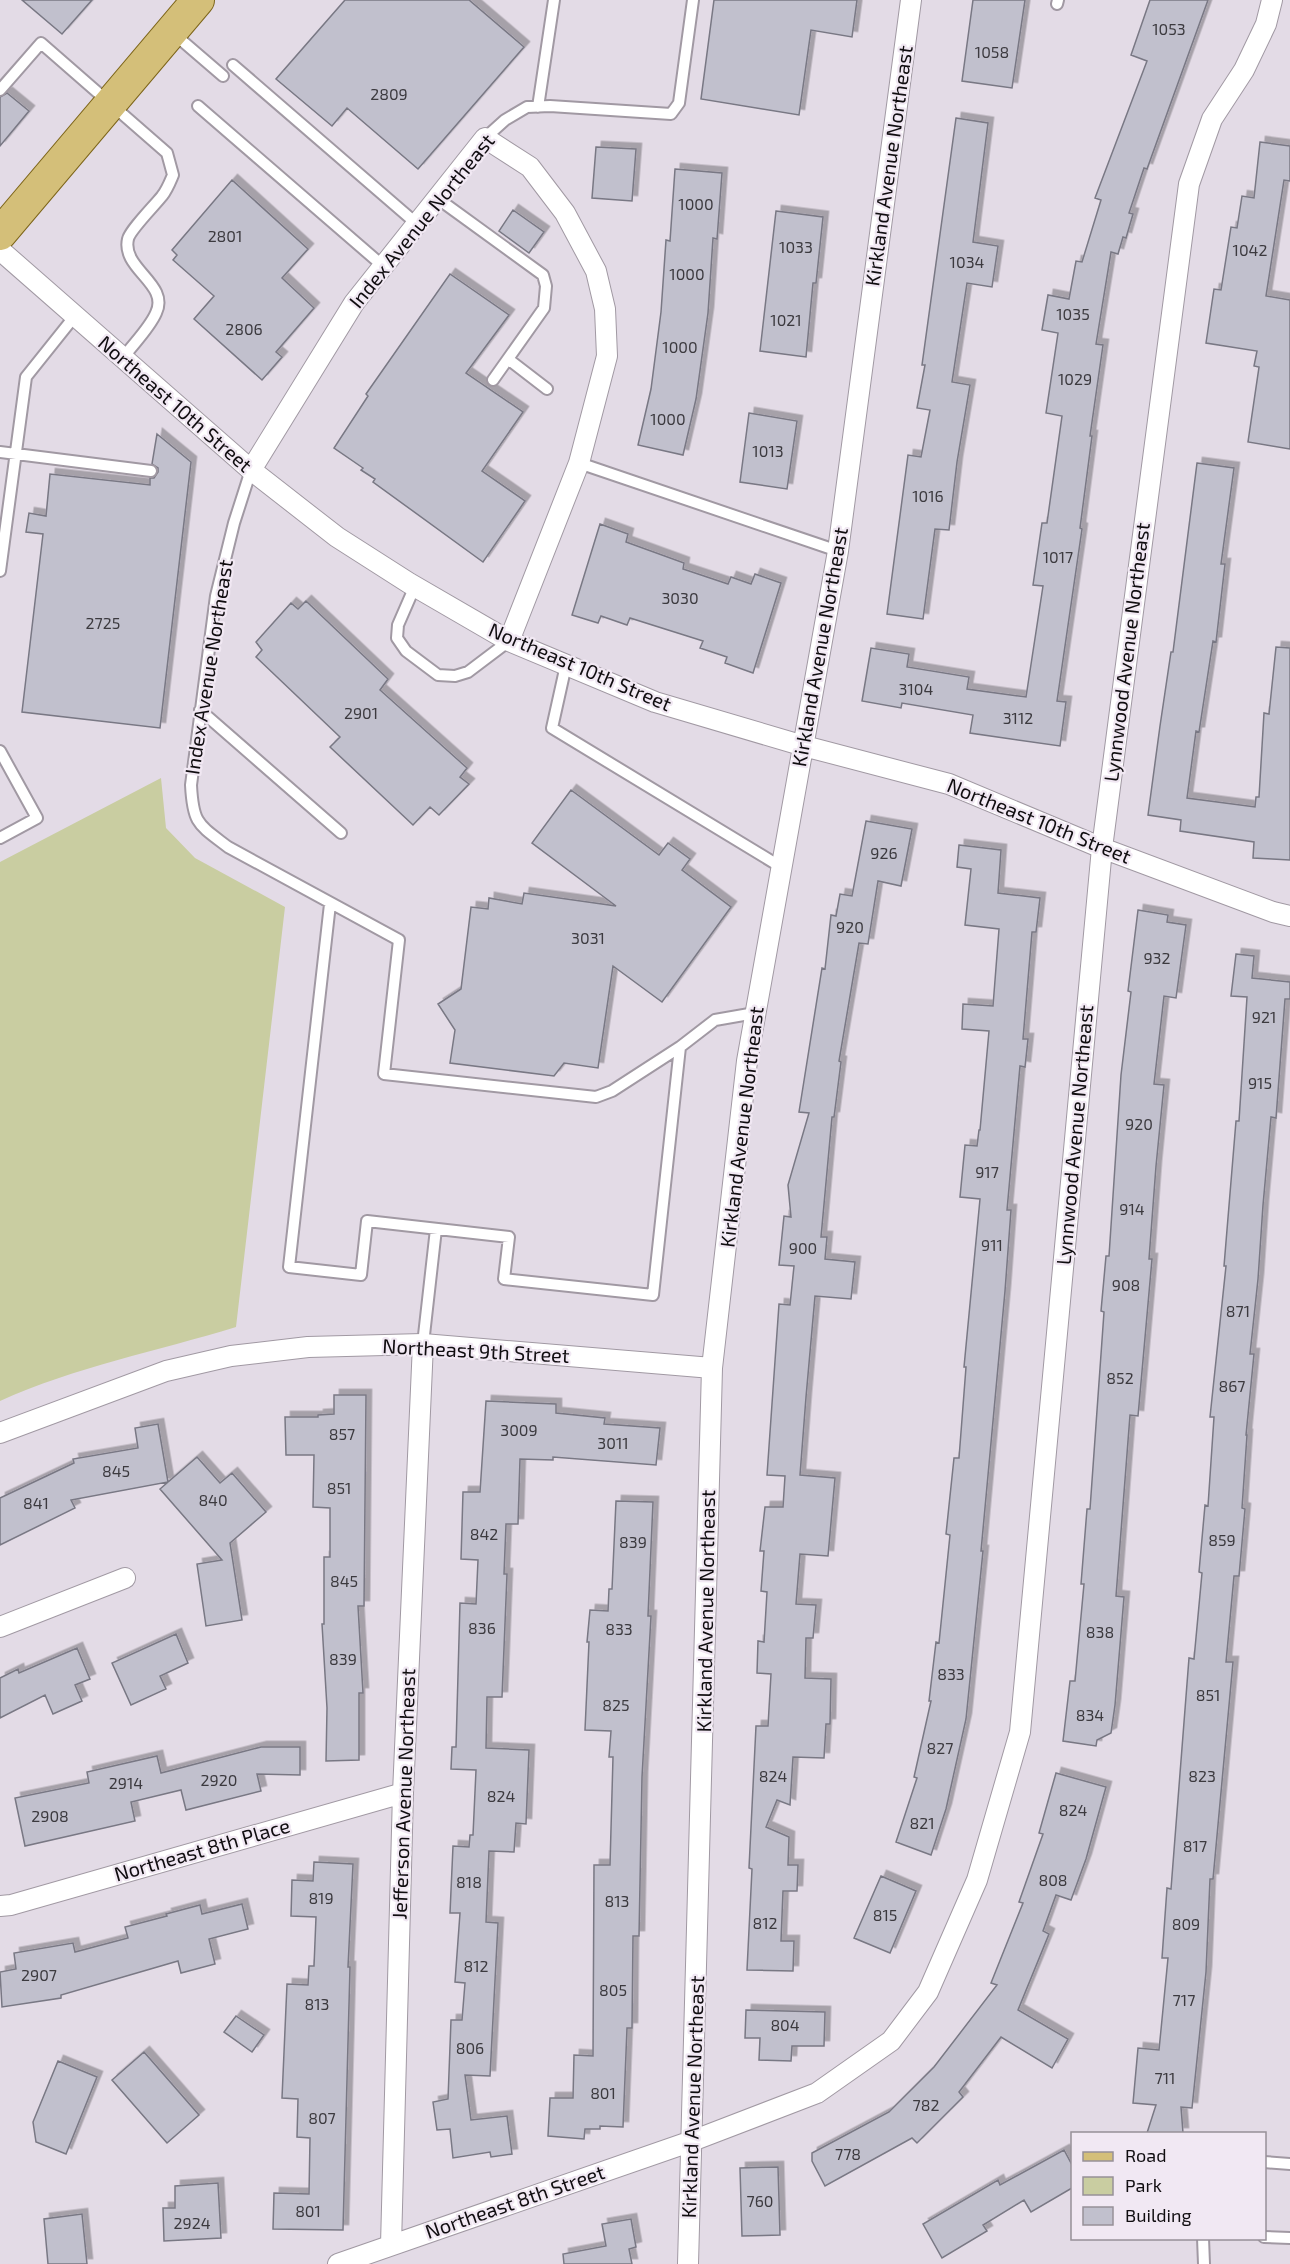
<svg xmlns="http://www.w3.org/2000/svg" width="1290" height="2264" viewBox="0 0 1290 2264" font-family="'Exo 2',sans-serif">
<style>
.green{fill:#c9cda1}
.building{fill:#c1c0cd;stroke:#797884;stroke-width:1.5;filter:url(#shadow)}
.lines{fill:none;stroke-linecap:round;stroke-linejoin:round}
.service-casing{stroke:#a199a3;stroke-width:14}
.minor-casing{stroke:#a199a3;stroke-width:22}
.primary-casing{stroke:#7d651a;stroke-width:34}
.service{stroke:#fff;stroke-width:10}
.minor{stroke:#fff;stroke-width:20}
.primary{stroke:#d4bf79;stroke-width:32}
.labels{text-anchor:middle;stroke-width:4.5;stroke-linejoin:round;paint-order:stroke}
.number-label{font-size:16px;fill:#3c3a3f}
.street-label{font-size:20px;fill:#100d10;stroke:#f1e8f3}
</style>
<defs>
<filter id="shadow"><feDropShadow dx="5.5" dy="-5.5" stdDeviation="0" flood-color="#0004"/></filter>
</defs>
<rect width="100%" height="100%" fill="#e3dbe6"/>
<path class="green" d="M161,778l5,50 29,30 90,49 -49,420c-78,24 -161,40 -236,74v-539z"/>
<path class="building" d="M22,0h70l-30,34z
M345,0h124l55,47 -106,122 -71,-61 -15,18 -56,-47z
M714,0h143l-5,37 -41,-7 -12,85 -98,-16z
M973,0h52l-13,88 -50,-7z
M1150,0h58l-61,169 -3,-1 -15,45 4,1 -7,24 -3,-1 -5,17 -7,-2 -15,92 7,1 -13,91h2l-12,92 2,1 -25,172 9,1 -6,44 -90,-13 3,-18 -71,-12 -1,5 -39,-7 9,-53 38,6 -2,13 62,10 -2,12 59,8 17,-111 -10,-1 9,-62h5l15,-107 -16,-3 12,-80 -16,-3 6,-35 21,4 7,-38 6,1 19,-62 -6,-2 52,-137 -16,-6z
M7,93l22,18 -29,35v-49z
M956,118l32,5 -15,119 25,4 -6,41 -25,-4 -15,99 18,3 -13,77 -8,68 -14,-1 -12,90 -36,-5 21,-159 13,2 9,-47 -13,-2 8,-43h-3z
M1260,142l30,4v35l-6,-1 -18,116 24,4v149l-42,-7 11,-75 -5,-1 3,-15 -51,-8 8,-54 7,1 10,-63 6,1 5,-32 12,2z
M596,147l40,2 -4,52 -40,-3z
M675,169l47,4 -5,66 -4,-1 -5,75 -12,86 -13,56 -45,-10 13,-56 10,-77 5,-72 4,1z
M232,180l76,69 -26,29 32,30 -38,44 6,5 -20,23 -68,-61 20,-23 -41,-36 4,-5 -5,-5z
M513,210l31,22 -15,21 -30,-22z
M776,211l47,6 -7,66h-3l-7,74 -46,-6z
M450,274l59,41 -43,58 57,39 -41,59 43,30 -42,61 -110,-80 2,-3 -14,-9 2,-2 -29,-20 34,-52 -2,-2z
M749,413l48,8 -10,68 -47,-7z
M157,434l34,28 -31,266 -138,-16 21,-178 -17,-2 3,-19 17,3 4,-42 100,11v-7h4l4,-6v-4l-6,-4z
M1197,463l37,5 -13,96h4l-9,78 -3,-1 -14,91 -3,-1 -9,67 68,9 1,-10h3l5,-84 5,1 7,-67 14,1v212l-37,-2 1,-16 -74,-11 1,-11 -33,-5 12,-89 11,-74h2z
M600,524l28,10 -2,8 58,21 -1,6 45,15 3,-7 20,7 4,-10 26,9 -28,90 -28,-10 2,-6 -27,-9 3,-7 -73,-23 -3,7 -26,-9 -3,7 -26,-8z
M306,601l82,78 -8,11 87,78 -7,9 9,7 -30,31 -9,-8 -17,18 -83,-78 10,-10 -84,-80 6,-7 -6,-8 35,-39 7,6z
M571,790l88,65 9,-12 22,16 -8,11 49,37 -69,95 -49,-36 -15,102 -34,-5 -10,13 -104,-13 5,-33 -17,-26 23,-15 10,-82 17,2 1,-11 33,6 2,-11 92,13 -84,-63z
M866,821l46,8 -11,57 -23,-5 -10,63 -9,-1 -20,118 2,1 -7,55h-2l-11,120h6l-2,22 30,3 -4,37 -36,-3 -9,101 -6,78 35,3 -7,78 -28,-2 -4,50 20,1 -3,33h-7l-1,40 26,1 -1,45h-4l-2,34 -31,-1 -3,48 -13,-5 -11,27 23,10 -1,28h10l-1,26h-14l-2,50h13l-1,30 -46,-1 5,-101 -3,-1 7,-142h12l3,-52 -14,-1 1,-32 6,1 3,-50 -6,-1 3,-40h-4l5,-44h18l2,-31 -18,-1 12,-171 11,1 4,-39 -15,-1 5,-49 7,1 -3,-32 21,-72 -10,-1 23,-144 3,1 6,-54 5,1 4,-22 12,2z
M959,845l42,5 -3,43 42,5 -4,34h-4l-9,107h5l-3,28 -5,-1 -13,144h4l-6,81 -24,260h2l-17,168 -20,90 -15,46 -35,-13 21,-64 -3,-1 17,-76h-2l7,-59 3,1 11,-108 -4,-1 8,-76h5l7,-91h-2l16,-168 -20,-2 5,-52 12,1 2,-16h1l9,-99 -27,-2 1,-25 30,2 6,-77 -34,-4 6,-56 -14,-2z
M1138,910l30,5 -1,7 19,3 -10,73 -12,-2 -10,88 10,1 -8,81 -7,93h3l-14,157 -8,-1 -14,181 8,1 -9,108 -4,28 -14,7 -1,6 -33,-5 7,-60h5l9,-97h-3l6,-75h3l14,-197 -3,-1 5,-55h3l12,-181 10,-83 -3,-1z
M1236,954l18,2 -2,22 38,4v17h-5l-9,119 -5,-1 -8,88 -5,74 -8,75h4l-8,81h1l-5,73 3,1 -6,67h-5l-8,86h7l-20,217h-3l-4,93 -14,136 -11,-1 2,26h-36l9,-28 -23,-2 5,-55 21,2 9,-92h-6l5,-70 4,1 18,-231 5,1 8,-86 -3,-1 6,-67 3,1 6,-89h-4l16,-151h-2l12,-145h3l8,-124 -16,-1z
M334,1395h32l-2,211h-6l5,87h-4v67l-33,1 1,-53 -5,-84h2v-67h6v-49l-17,-1 1,-52h-28l-1,-38h33v-2l16,-1z
M486,1401l70,3v9l49,5 -1,6 56,4 -4,37 -103,-8v3l-33,-1 -2,65h-12l-2,50h3l-5,123h-15l-1,51 43,2 -3,74 -10,-1 -2,29 -25,-1 -3,71 12,1 -8,153 -25,-1 6,45 36,-4 5,38 -21,3 -1,-5 -37,6 -3,-29 -13,1 -4,-28 15,-3 3,-79h11l3,-37 -10,-1 5,-69h-10l3,-67 16,1 1,-12h3l3,-65 -25,-1 1,-22h4l4,-144 16,1 2,-44 -17,-1 2,-67h17z
M158,1424l10,58 -97,18 4,8 -75,37v-47l74,-35 -1,-4 65,-11 -3,-20z
M197,1457l23,26 12,-10 34,39 -36,31 12,77 -36,6 -9,-62 25,-4 -62,-71z
M616,1501l37,1 -5,114h3l-9,161 -3,159h-6l-1,92h-5l-4,99 -23,-1v3h-15l-1,10 -36,-3 2,-38h23l1,-43 19,1 1,-191h16l3,-108h-4l2,-26 -26,-1 4,-88h-2l3,-32 18,1 1,-22h3z
M176,1634l12,29 -28,13 6,13 -35,16 -19,-42z
M77,1648l13,31 -15,6 7,16 -29,13 -8,-19 -45,23v-40l18,-9 1,4z
M261,1747h39v28l-43,-1 4,17 -75,19 -5,-20 -50,12 4,19 -110,25 -10,-48 74,-15 -2,-11 70,-16 4,17z
M1056,1773l50,14 -20,72 -15,41 -15,-5 -13,36 6,3 -31,76 50,29 -16,29 -51,-31 -42,55 4,5 -46,46 -5,-5 -87,48 -13,-25v-8l77,-41 45,-45 63,-82 -6,-2 32,-80 -4,-1 24,-68 -4,-1z
M314,1862l39,2 -5,103h2l-7,263 -70,-1 1,-36 35,1 1,-56 -13,-1 1,-38 -16,-1 5,-114 21,1 1,-19h5l2,-49 -25,-1 1,-36 21,1z
M881,1876l35,15 -26,62 -36,-15z
M242,1904l6,25 -39,10 6,25 -34,9 -3,-12 -117,34v3l-59,9 -2,-35 16,-3 -2,-16 59,-10 2,9 53,-14 -3,-11 42,-11 -1,-2 34,-9 2,9z
M746,2010l79,2 -1,34h-32l-1,15 -32,-1 1,-22h-15z
M236,2016l28,19 -12,17 -28,-20z
M144,2052l55,63 -32,28 -55,-63z
M58,2061l39,16 -31,77 -30,-12 -3,-20z
M1064,2150l8,15v23l-41,24 -7,-12 -41,25 4,6 -45,27 -19,-34 75,-44 2,5z
M778,2167l2,68 -38,1 -2,-68z
M218,2183l3,55 -57,3 -1,-33h12v-22z
M82,2214l5,50h-39l-4,-45z
M631,2219l5,28 -7,2 3,15h-68l-1,-10 43,-8 -4,-22z"/>
<g class="lines">
<g class="service-casing">
<path id="service" d="M1057,4l1,-4
M173,33l50,43
M233,65l184,159
M0,90l41,-47 126,110 6,22c-3,7 -6,15 -11,21 -7,9 -32,34 -34,43 -7,30 42,45 28,74 -7,16 -23,31 -33,45
M198,106l185,160
M538,107l16,-107
M485,138l20,-18 22,-13 23,-1 121,8 8,-11 14,-103
M437,198l106,77 3,11 -2,22 -51,72
M508,359l39,30
M0,452l151,19
M579,463l259,88
M251,470l-17,53 -18,73 -25,189c2,39 7,39 37,62l171,93 -15,134 212,23 16,-6 68,-44 35,-27 40,-7
M0,571l26,-194 48,-60
M415,586l-17,39 -1,13 9,13 32,24 17,1 13,-4 41,-31
M566,665l-14,63 229,139
M200,710l141,123
M0,751l37,67 -37,20
M330,904l-41,363 72,8 6,-54 142,16 -5,42 149,16 27,-248
M423,1344l13,-115
M1264,2162l26,2
M1264,2237l26,1
M1203,2238l1,26"/>
</g>
<g class="minor-casing">
<path id="minor" d="M0,250l251,220 86,67 72,46 100,58 146,61 149,44 145,38 153,64 171,64 17,4
M251,470l103,-167 131,-165 45,29 35,46 31,58 9,38 2,47 -28,107 -70,178
M0,1433l166,-62 65,-15 77,-9 115,-3 289,24
M0,1627l125,-49
M0,1906l11,-1 392,-112
M391,2245l12,-452 20,-449
M338,2264l354,-123 125,-48 74,-52 37,-49 49,-112 43,-148 82,-884 87,-664 23,-65 32,-49 22,-46 6,-24
M688,2264l24,-896 35,-307 91,-510 73,-551"/>
</g>
<g class="primary-casing">
<path id="primary" d="M0,234l198,-234"/>
</g>
<use href="#service" class="service"/>
<use href="#minor" class="minor"/>
<use href="#primary" class="primary"/>
</g>
<g class="labels">
<g class="number-label">
<text x="1169" y="35">1053</text>
<text x="992" y="58">1058</text>
<text x="389" y="100">2809</text>
<text x="696" y="210">1000</text>
<text x="225" y="242">2801</text>
<text x="796" y="253">1033</text>
<text x="1250" y="256">1042</text>
<text x="967" y="268">1034</text>
<text x="687" y="280">1000</text>
<text x="1073" y="320">1035</text>
<text x="786" y="326">1021</text>
<text x="244" y="335">2806</text>
<text x="680" y="353">1000</text>
<text x="1075" y="385">1029</text>
<text x="668" y="425">1000</text>
<text x="768" y="457">1013</text>
<text x="928" y="502">1016</text>
<text x="1058" y="563">1017</text>
<text x="680" y="604">3030</text>
<text x="103" y="629">2725</text>
<text x="916" y="695">3104</text>
<text x="361" y="719">2901</text>
<text x="1018" y="724">3112</text>
<text x="884" y="859">926</text>
<text x="850" y="933">920</text>
<text x="588" y="944">3031</text>
<text x="1157" y="964">932</text>
<text x="1264" y="1023">921</text>
<text x="1260" y="1089">915</text>
<text x="1139" y="1130">920</text>
<text x="987" y="1178">917</text>
<text x="1132" y="1215">914</text>
<text x="992" y="1251">911</text>
<text x="803" y="1254">900</text>
<text x="1126" y="1291">908</text>
<text x="1238" y="1317">871</text>
<text x="1120" y="1384">852</text>
<text x="1232" y="1392">867</text>
<text x="519" y="1436">3009</text>
<text x="342" y="1440">857</text>
<text x="613" y="1449">3011</text>
<text x="116" y="1477">845</text>
<text x="339" y="1494">851</text>
<text x="213" y="1506">840</text>
<text x="36" y="1509">841</text>
<text x="484" y="1540">842</text>
<text x="1222" y="1546">859</text>
<text x="633" y="1548">839</text>
<text x="344" y="1587">845</text>
<text x="482" y="1634">836</text>
<text x="619" y="1635">833</text>
<text x="1100" y="1638">838</text>
<text x="343" y="1665">839</text>
<text x="951" y="1680">833</text>
<text x="1208" y="1701">851</text>
<text x="616" y="1711">825</text>
<text x="1090" y="1721">834</text>
<text x="940" y="1754">827</text>
<text x="773" y="1782">824</text>
<text x="1202" y="1782">823</text>
<text x="219" y="1786">2920</text>
<text x="126" y="1789">2914</text>
<text x="501" y="1802">824</text>
<text x="1073" y="1816">824</text>
<text x="50" y="1822">2908</text>
<text x="922" y="1829">821</text>
<text x="1195" y="1852">817</text>
<text x="1053" y="1886">808</text>
<text x="469" y="1888">818</text>
<text x="321" y="1904">819</text>
<text x="617" y="1907">813</text>
<text x="885" y="1921">815</text>
<text x="765" y="1929">812</text>
<text x="1186" y="1930">809</text>
<text x="476" y="1972">812</text>
<text x="39" y="1981">2907</text>
<text x="613" y="1996">805</text>
<text x="1184" y="2006">717</text>
<text x="317" y="2010">813</text>
<text x="785" y="2031">804</text>
<text x="470" y="2054">806</text>
<text x="1165" y="2084">711</text>
<text x="603" y="2099">801</text>
<text x="926" y="2111">782</text>
<text x="322" y="2124">807</text>
<text x="848" y="2160">778</text>
<text x="760" y="2207">760</text>
<text x="308" y="2217">801</text>
<text x="192" y="2229">2924</text>
</g>
<g class="street-label">
<text transform="translate(889 166) rotate(-82)" y="7">Kirkland Avenue Northeast</text>
<text transform="translate(422 221) rotate(-51)" y="7">Index Avenue Northeast</text>
<text transform="translate(175 404) rotate(41)" y="7">Northeast 10th Street</text>
<text transform="translate(820 647) rotate(-80)" y="7">Kirkland Avenue Northeast</text>
<text transform="translate(1127 652) rotate(-83)" y="7">Lynnwood Avenue Northeast</text>
<text transform="translate(209 667) rotate(-81)" y="7">Index Avenue Northeast</text>
<text transform="translate(580 667) rotate(23)" y="7">Northeast 10th Street</text>
<text transform="translate(1039 821) rotate(22)" y="7">Northeast 10th Street</text>
<text transform="translate(742 1127) rotate(-83)" y="7">Kirkland Avenue Northeast</text>
<text transform="translate(1075 1135) rotate(-85)" y="7">Lynnwood Avenue Northeast</text>
<text transform="translate(476 1351) rotate(3)" y="7">Northeast 9th Street</text>
<text transform="translate(706 1611) rotate(-89)" y="7">Kirkland Avenue Northeast</text>
<text transform="translate(404 1794) rotate(-88)" y="7">Jefferson Avenue Northeast</text>
<text transform="translate(202 1850) rotate(-16)" y="7">Northeast 8th Place</text>
<text transform="translate(693 2097) rotate(-88)" y="7">Kirkland Avenue Northeast</text>
<text transform="translate(515 2202) rotate(-19)" y="7">Northeast 8th Street</text>
</g>
</g>
<rect x="1071" y="2132" width="195" height="108" fill="#f1e8f3" stroke="#979098" stroke-width="1.5"/>
<rect x="1083" y="2152" width="30" height="9" fill="#d4bf79" stroke="#979098" stroke-width="1.5"/>
<text x="1125" y="2162" font-size="18" fill="#100d10">Road</text>
<rect x="1083" y="2177" width="30" height="18" fill="#c9cda1" stroke="#979098" stroke-width="1.5"/>
<text x="1125" y="2192" font-size="18" fill="#100d10">Park</text>
<rect x="1083" y="2207" width="30" height="18" fill="#c1c0cd" stroke="#979098" stroke-width="1.5"/>
<text x="1125" y="2222" font-size="18" fill="#100d10">Building</text>
</svg>
